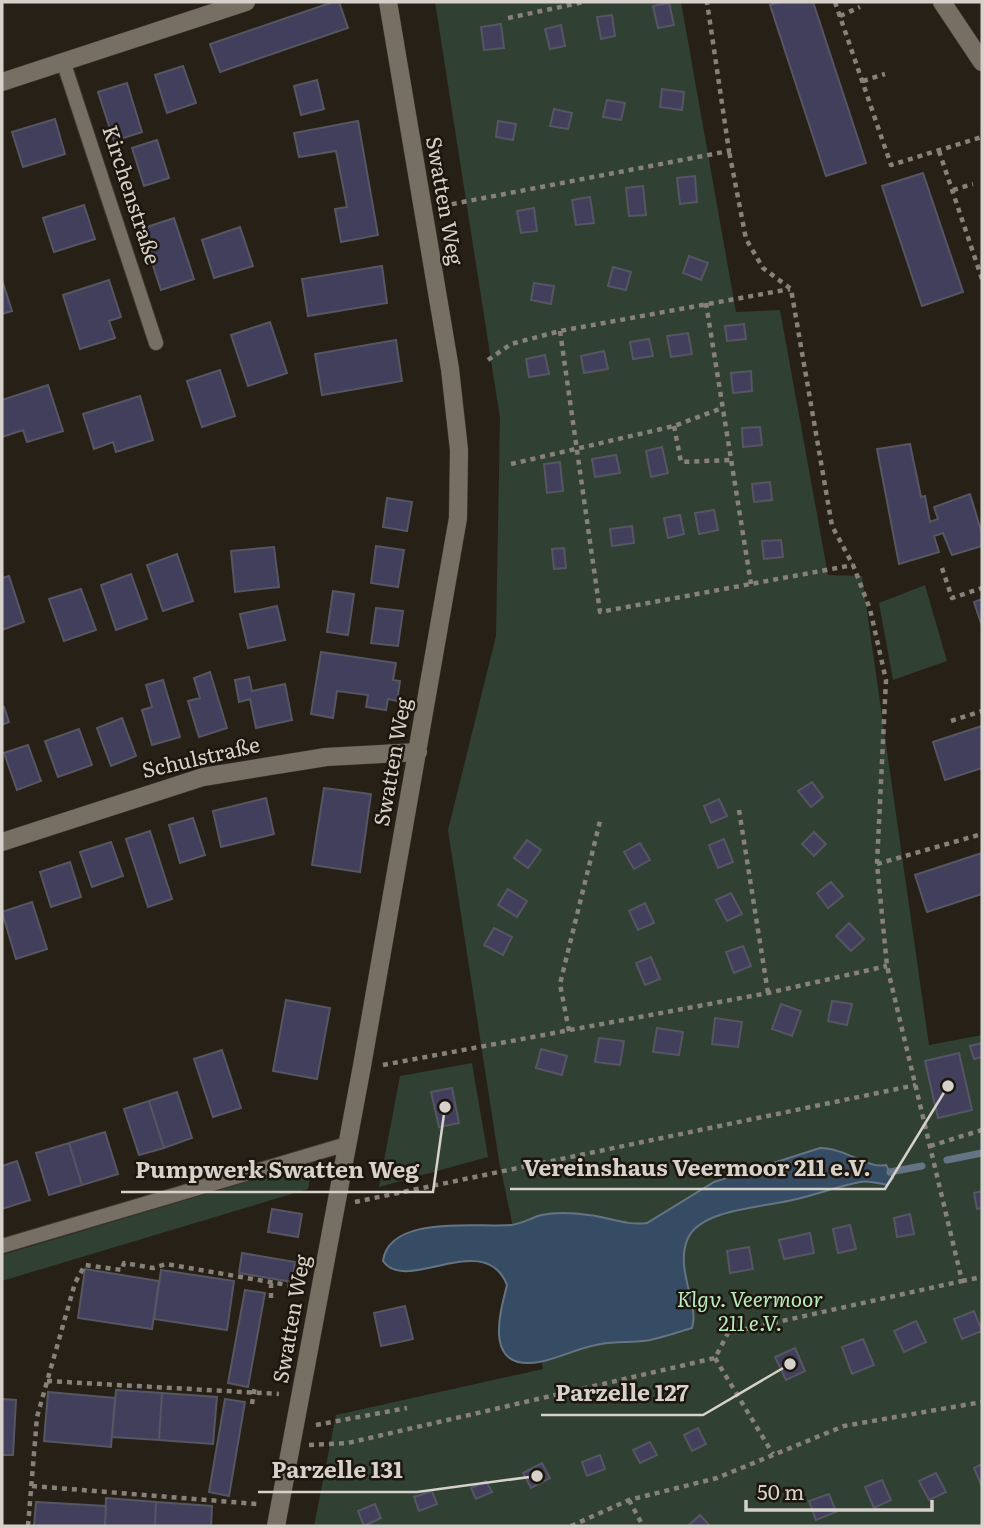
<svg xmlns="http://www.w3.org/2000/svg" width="984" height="1528" viewBox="0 0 984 1528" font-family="Literata,serif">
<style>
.green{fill:#304032}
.water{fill:#354c64;stroke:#657483;stroke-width:2}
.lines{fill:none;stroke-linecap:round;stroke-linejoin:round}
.stream{stroke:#657483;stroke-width:7}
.building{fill:#413f5c;stroke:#565663;stroke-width:2}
.service-casing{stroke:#403933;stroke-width:16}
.minor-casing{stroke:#403933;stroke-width:19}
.path{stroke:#878179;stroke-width:4.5;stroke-dasharray:5 5;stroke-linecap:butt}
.service{stroke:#786f64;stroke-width:14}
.minor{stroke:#786f64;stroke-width:18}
.labels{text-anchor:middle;stroke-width:5;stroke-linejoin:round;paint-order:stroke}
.street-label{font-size:21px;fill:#d6d1cb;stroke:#1d160d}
.park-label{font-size:21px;font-style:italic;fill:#b8ebc0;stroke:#1d160d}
.leader{fill:none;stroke:#d6d1cb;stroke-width:2.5}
.callout-dot{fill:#d6d1cb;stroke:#1d160d;stroke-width:2.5}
.callout-label{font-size:23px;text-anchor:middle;font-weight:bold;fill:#d6d1cb;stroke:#1d160d;stroke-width:5;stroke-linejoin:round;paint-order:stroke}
</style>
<rect width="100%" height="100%" fill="#272016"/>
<path class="green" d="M435,2h246l55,310 44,-2 48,265 34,1 67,469 53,-10v491h-668l22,-111 207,-46 -44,-208 -51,-331 48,-194 4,-218z
M925,585l22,76 -54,19 -14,-77z
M472,1063l16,94 -109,30 21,-111z
M313,1162l-5,27 -306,92v-26z"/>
<path class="water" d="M820,1148c26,0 47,21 66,17l7,13 -6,7c-9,-2 -19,-5 -27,-3 -21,4 -42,12 -63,17 -29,8 -95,9 -109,39 -14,31 12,67 4,90 -14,4 -28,9 -42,12 -16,3 -33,1 -49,4 -21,3 -41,14 -62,18 -55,9 -40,-46 -32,-77 -22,-57 -101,10 -124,-24 6,-47 95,-33 128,-36 11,-1 20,-7 30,-10 15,-3 34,-2 48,0 20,2 38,11 58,8l67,-41z"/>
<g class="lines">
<path class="stream" d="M947,1160l35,-7
M890,1172l32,-6"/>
</g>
<path class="building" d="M333,2h6l9,26 -128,44 -10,-28z
M779,2h34l53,161 -40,13 -56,-171z
M669,3l5,22 -16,3 -5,-22z
M612,15l3,21 -14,3 -4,-22z
M501,24l3,24 -20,2 -3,-23z
M561,25l4,21 -15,3 -5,-20z
M183,66l13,37 -29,10 -12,-38z
M317,80l7,29 -23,6 -7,-29z
M127,83l15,49 -28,9 -16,-49z
M662,89l22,3 -2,18 -22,-3z
M607,100l18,3 -4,17 -18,-3z
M554,109l18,4 -4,16 -18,-3z
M55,119l10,35 -42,13 -11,-35z
M358,121l20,114 -37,7 -6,-33 12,-2 -11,-56 -37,6 -5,-24z
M498,121l18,3 -3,16 -17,-3z
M157,140l12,38 -25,8 -12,-38z
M923,173l40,119 -41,14 -40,-120z
M695,176l2,26 -17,2 -3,-26z
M643,186l3,29 -17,1 -3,-28z
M590,197l4,26 -18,2 -4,-25z
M84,205l11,34 -41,13 -11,-34z
M534,208l3,23 -16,2 -4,-22z
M174,218l20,61 -33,11 -20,-61z
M240,227l13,39 -39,12 -12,-38z
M689,256l19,7 -7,17 -18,-7z
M382,266l5,37 -79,13 -6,-37z
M613,267l18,5 -5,18 -18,-4z
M2,280l10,31 -10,3z
M109,280l12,37 -12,4 6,17 -35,11 -17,-54z
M534,283l20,3 -3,18 -20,-4z
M270,322l17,51 -39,13 -17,-51z
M744,324l2,15 -19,2 -2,-15z
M688,333l4,21 -21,3 -4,-21z
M649,339l4,17 -20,3 -3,-17z
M396,340l6,41 -80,14 -7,-41z
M604,351l4,18 -24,4 -3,-17z
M545,355l4,19 -20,3 -3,-18z
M220,370l15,46 -33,11 -15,-46z
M751,371l1,20 -19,2 -2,-20z
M48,385l15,46 -36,11 -4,-12 -21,7v-37z
M140,396l13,44 -37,12 -3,-10 -19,7 -11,-35z
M760,427l2,18 -19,2 -1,-19z
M910,444l11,53 4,-1 5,26 8,-3 -4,-12 36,-13 12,40v12l-30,9 -9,-22 -9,3 5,16 -40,12 -22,-115z
M662,447l6,26 -17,4 -5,-26z
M616,455l4,18 -25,4 -3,-18z
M560,462l3,29 -16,2 -3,-29z
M770,482l2,18 -18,2 -2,-18z
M387,498l25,4 -5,29 -24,-4z
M714,510l4,20 -19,4 -4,-21z
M680,515l4,19 -16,4 -4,-20z
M632,526l2,17 -22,3 -2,-17z
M781,540l2,17 -19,2 -2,-18z
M376,546l28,4 -6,37 -27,-4z
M274,547l5,40 -44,5 -4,-41z
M564,548l2,20 -12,1 -2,-20z
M177,554l16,47 -30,10 -16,-46z
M131,574l16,45 -31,11 -15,-45z
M9,576l15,46 -22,8v-52z
M81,589l15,41 -32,11 -15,-42z
M333,591l21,3 -6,41 -21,-3z
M982,599v27l-8,-24z
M277,606l8,34 -37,8 -8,-34z
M376,608l27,3 -5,35 -27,-3z
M321,652l75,11 -3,17 7,1 -3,20 -9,-2 -2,11 -20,-3 2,-12 -31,-4 -4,27 -22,-4z
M210,672l17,56 -28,9 -11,-36 12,-3 -6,-20z
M249,677l3,14 33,-7 7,36 -36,8 -6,-29 -11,3 -4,-22z
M163,680l17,57 -28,8 -10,-35 10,-3 -6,-22z
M4,707l5,15 -7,3v-17z
M122,718l14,38 -25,10 -14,-38z
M982,726v42l-37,12 -12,-38z
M79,729l13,36 -34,12 -13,-36z
M28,745l13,36 -24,9 -13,-37z
M812,782l11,15 -12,10 -13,-16z
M324,788l47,6 -11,78 -48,-7z
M266,798l8,36 -53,13 -8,-36z
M719,799l8,17 -16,7 -7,-17z
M193,818l12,37 -25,8 -11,-38z
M150,831l22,68 -24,8 -22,-68z
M814,832l12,12 -12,12 -12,-12z
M724,839l9,23 -15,6 -9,-23z
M527,840l14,10 -13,18 -14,-10z
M111,842l12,34 -31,11 -12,-35z
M640,843l10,17 -16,9 -10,-17z
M982,853v41l-55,18 -12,-37z
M70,862l11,35 -30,10 -11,-35z
M831,882l12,14 -15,12 -11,-15z
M508,889l19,12 -10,16 -19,-12z
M731,893l11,21 -15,7 -11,-21z
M32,902l15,47 -31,10 -14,-47z
M645,903l9,20 -16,7 -9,-19z
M849,923l15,16 -13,12 -15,-15z
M494,928l18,9 -9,18 -19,-10z
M743,946l8,20 -17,7 -8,-21z
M651,957l9,22 -15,6 -9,-22z
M286,1000l44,8 -13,71 -44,-8z
M832,1001l20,3 -5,21 -19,-4z
M781,1004l20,7 -9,25 -20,-7z
M715,1018l27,4 -4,25 -26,-3z
M657,1028l26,4 -4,23 -26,-3z
M599,1038l25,3 -4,24 -25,-3z
M982,1043v14l-8,2 -4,-13z
M541,1049l26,7 -5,19 -26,-7z
M222,1050l19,58 -28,9 -19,-58z
M959,1053l13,57 -34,8 -13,-57z
M452,1088l7,35 -20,4 -8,-35z
M177,1092l15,46 -28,10 -15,-47z
M149,1101l15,47 -25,7 -15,-46z
M105,1132l13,42 -36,11 -13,-42z
M69,1143l13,42 -33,10 -13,-42z
M17,1161l13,39 -28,9v-43z
M982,1191v17l-5,1 -3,-16z
M272,1209l30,5 -4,23 -30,-5z
M910,1214l4,20 -17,3 -3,-19z
M850,1225l6,24 -18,4 -5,-24z
M810,1233l4,20 -30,6 -5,-19z
M749,1247l4,22 -23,4 -3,-22z
M242,1253l53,9 -3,20 -53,-9z
M85,1269l74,12 -7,48 -74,-11z
M161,1270l73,11 -7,49 -73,-11z
M245,1290l20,3 -17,94 -20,-4z
M405,1306l8,33 -32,7 -7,-33z
M974,1311l8,20 -20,8 -8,-20z
M916,1321l10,21 -22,10 -10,-21z
M863,1339l11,26 -22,9 -10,-27z
M795,1348l10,23 -19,9 -11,-23z
M116,1390l46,3 -3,47 -47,-3z
M48,1392l67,6 -4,49 -67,-6z
M162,1393l55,4 -4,47 -54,-4z
M2,1399l14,1 -3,55h-11z
M225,1399l20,3 -16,94 -20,-4z
M698,1428l8,16 -14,7 -8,-16z
M650,1442l7,13 -17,8 -7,-13z
M600,1455l5,14 -18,7 -5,-14z
M542,1463l8,15 -19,10 -8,-15z
M982,1464v23l-8,-19z
M936,1473l10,19 -17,8 -10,-19z
M882,1480l9,20 -17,8 -9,-21z
M486,1481l6,11 -16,7 -5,-11z
M432,1491l5,13 -18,7 -5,-14z
M829,1494l7,18 -20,8 -7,-19z
M106,1498l50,4 -1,24h-50z
M36,1502l70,4 -1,20h-71z
M156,1502l56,4 -1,20h-56z
M375,1504l6,14 -17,8 -6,-15z
M700,1515l10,11h-22z"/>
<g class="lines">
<g class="service-casing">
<path id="service" d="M63,61l93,282
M2,1246l345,-102"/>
</g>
<g class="minor-casing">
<path id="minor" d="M942,2l40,60
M2,82l244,-80
M2,842l201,-65 123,-20 92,-5
M276,1526l86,-460 96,-548 1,-68 -9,-81 -62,-367"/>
</g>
<path class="path" d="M835,2l56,163 91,-28
M840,16l20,-9
M508,18l76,-16
M863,81l22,-7
M939,151l43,128
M953,190l20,-6
M442,206l287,-55 -22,-149
M706,303l45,281
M560,331l40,281 253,-47
M488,360l23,-16 49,-13 230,-42
M674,426l7,36 49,-2
M511,464l163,-38 48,-18
M942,568l10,30 30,-10
M951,721l31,-10
M739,810l29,183
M877,864l105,-30
M569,1031l-9,-47 41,-167
M383,1065l385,-72 119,-27
M930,1146l52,-16
M355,1202l561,-117
M962,1281l20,-4
M271,1283v15
M715,1358l58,96
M47,1381l232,13
M252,1404l3,-19
M316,1425l91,-17
M309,1445l39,-2 367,-85 13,-25 234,-52 -75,-315 -10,-102 9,-184 -16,-71 -17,-44 -21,-39 -41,-237 -28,-21 -17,-29 -17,-88
M32,1486l225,18
M629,1500l14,26
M28,1526l9,-109 38,-134 10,-18 37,5 2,-7 29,5 13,-4 133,23
M571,1526l58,-26 88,-22 127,-52 138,-24"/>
<use href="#service" class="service"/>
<use href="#minor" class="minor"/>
</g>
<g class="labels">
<g class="street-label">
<text transform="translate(131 195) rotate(72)" y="7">Kirchenstraße</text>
<text transform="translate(444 201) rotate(80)" y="7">Swatten Weg</text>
<text transform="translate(201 758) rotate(-13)" y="7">Schulstraße</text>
<text transform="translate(393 762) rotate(-80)" y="7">Swatten Weg</text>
<text transform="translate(292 1319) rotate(-80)" y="7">Swatten Weg</text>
</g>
<g class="park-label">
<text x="750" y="1307">Klgv. Veermoor<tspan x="750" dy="24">211 e.V.</tspan></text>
</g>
</g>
<path class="leader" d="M948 1086L885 1189H510M445 1107L433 1192H121M790 1364L703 1415H541M537 1476L417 1492H258"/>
<g class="callout-dot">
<circle cx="948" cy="1086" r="7"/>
<circle cx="445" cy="1107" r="7"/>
<circle cx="790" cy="1364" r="7"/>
<circle cx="537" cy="1476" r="7"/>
</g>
<g class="callout-label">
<text x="697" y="1176">Vereinshaus Veermoor 211 e.V.</text>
<text x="277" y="1178">Pumpwerk Swatten Weg</text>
<text x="622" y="1401">Parzelle 127</text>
<text x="337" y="1478">Parzelle 131</text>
</g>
<rect width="984" height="1528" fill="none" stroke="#d6d1cb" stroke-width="7"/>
<path d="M746 1500v10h186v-10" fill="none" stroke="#d6d1cb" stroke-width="3.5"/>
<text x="757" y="1500" font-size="21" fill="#d6d1cb" stroke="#1d160d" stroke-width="5" paint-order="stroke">50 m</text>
</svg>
